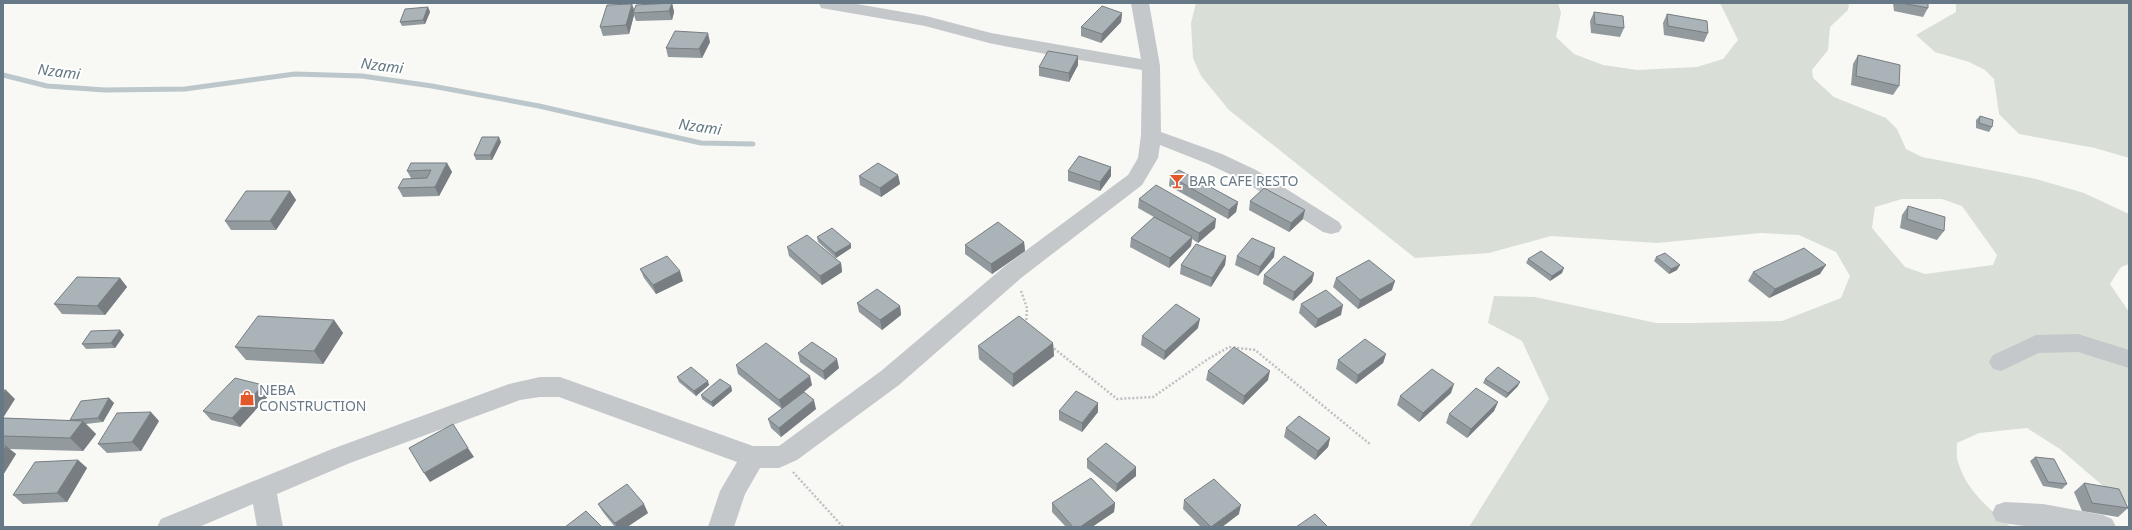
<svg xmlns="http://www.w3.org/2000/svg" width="2132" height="530" viewBox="0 0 2132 530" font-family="'Noto Sans',sans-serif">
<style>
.green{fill:#d9dfd6;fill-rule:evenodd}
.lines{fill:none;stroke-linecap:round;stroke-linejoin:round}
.stream{stroke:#bbc7cb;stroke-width:5}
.path{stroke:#bec0c2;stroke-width:2.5;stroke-dasharray:2 2;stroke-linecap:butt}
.minor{fill:#c4c8cb;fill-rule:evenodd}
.wall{fill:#929a9e}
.shaded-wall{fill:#777d81}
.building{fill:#aab3b8;stroke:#777d81}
.labels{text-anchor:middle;stroke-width:4;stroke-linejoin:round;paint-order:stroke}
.poi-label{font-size:14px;fill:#677886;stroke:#fff;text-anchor:start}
.water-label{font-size:15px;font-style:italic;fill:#637982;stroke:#fff}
</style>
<rect width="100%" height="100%" fill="#f8f8f5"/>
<path class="green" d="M1196,3h362l3,10 -5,24 18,17 29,11 34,5 60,-3 26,-8 15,-19 -18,-37h129l-1,7 -18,17 -2,23 -16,20 1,8 21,19 52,21 11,11 9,20 16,8 114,22 48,14 45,21v50l-8,3 -11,17 19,28v192l-20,-13 -49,-42 -33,-21 -48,5 -22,10c0,6 -1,13 1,19 8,28 31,47 53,65h-542l80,-128 -27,-58 -34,-18 6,-27 41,1 121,26h40l86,-2 59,-23 9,-22 -14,-24 -37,-17 -38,-2 -104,10 -106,-7 -62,17 -74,5 -186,-148 -28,-34 -8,-18 -2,-35zM1902,199h40l20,7 35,49 -4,10 -68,9 -20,-7 -33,-39 3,-21z
M1954,3h175v155l-34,-10 -76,-14 -20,-20 -5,-35 -9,-9 -16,-8 -34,-10 -19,-17 40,-23v-7z"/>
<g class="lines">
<path class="stream" d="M3,75l44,11 58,4 80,-1 110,-15 67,2 70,10 107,20 162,37 52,1"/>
<path class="path" d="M1021,291l6,17 -1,17
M1051,346l66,53 36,-2 55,-38 21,-12 26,3 116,95
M793,472l50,55"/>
<path class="minor" d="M819,3h32l75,13 65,17 150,26 -10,-56h18l11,63 1,66 61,22 34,16 83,52 3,5 -3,5 -8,2 -8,-2 -81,-52 -34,-16 -48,-19 -2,13 -16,27 -121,93 -122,107 -102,75 -18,8h-19l-15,26 -11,33h-26l12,-36 17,-29 -178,-65h-19l-20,3 -170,63 -73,31 6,33h-26l-4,-23 -54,23h-42l4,-8 171,-70 177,-65 31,-7h20l193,69h26l102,-75 124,-105 123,-91 10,-17 3,-23 1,-65 -81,-13 -72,-14 -64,-17 -98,-17 -6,-1z
M2078,334l51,16v18l-51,-16 -39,1 -38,18 -8,-2 -4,-7 4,-7 43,-20z
M2005,502l38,2 60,11 9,4 4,8c-34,0 -89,3 -120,-6l-4,-8 4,-8z"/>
</g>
<path class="wall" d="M672,3l2,9 -2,8 -36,1 -2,-6 -5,19 -26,2 -3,-9 34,-17z
M1893,3h35v5l-5,9 -29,-6z
M428,7l2,5 -5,12 -23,2 -2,-4z
M1594,12l30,16 -4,9 -29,-4 -1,-12z
M1122,13l-1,9 -20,21 -20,-7v-9z
M1667,14l41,19 -4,9 -40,-7 -1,-12z
M710,42l-8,16 -34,-1 -2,-9z
M1858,55l41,31 -6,9 -42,-10 2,-21z
M1078,65l-9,17 -30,-6v-9z
M1980,116l12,11 -3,5 -13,-4v-8z
M501,142l-9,18h-16l-2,-5z
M447,163l5,9 -13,24 -36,1 -5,-9 13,-10 -4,-7z
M1068,171l43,5 -11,15 -32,-10z
M898,175l2,9 -19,13 -21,-12 -1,-9z
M1170,176l68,26 -2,10 -8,7 -59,-33z
M290,191l6,9 -20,30h-45l-6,-9z
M1139,199l76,29 -17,15 -6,-4 -1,7 -22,22 -39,-21 1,-9 23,-21 -16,-9z
M1250,201l53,18 -14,13 -40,-22z
M1908,206l36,25 -7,9 -37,-12 2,-13z
M817,237l34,11 -15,10 -18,-16z
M1024,242l1,9 -33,23 -27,-20v-9z
M787,247l54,16 1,9 -20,13 -33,-29z
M1226,256l-1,9 -14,22 -31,-13 1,-9z
M1237,256l37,1 -16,19 -23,-11z
M1656,257l21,13 -8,4 -15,-13z
M1528,259l34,14 -12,8 -24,-18z
M640,269l43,12 -27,13 -12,-16z
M1753,272l67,2 -51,24 -21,-17z
M1314,273l-2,9 -19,19 -30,-17 1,-9z
M120,278l7,9 -22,28 -43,-1 -8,-10z
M1336,278l56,12 -34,19 -25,-22z
M857,303l43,3 1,9 -19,15 -23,-18z
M1301,304l40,11 -26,13 -16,-15z
M334,320l9,13 -20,31 -77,-4 -11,-13z
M1198,328l-34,32 -23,-15 1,-9z
M120,330l4,5 -9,13 -29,1 -4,-5z
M1053,343l1,13 -41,31 -34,-28 -1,-13z
M798,353l41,15 -14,12 -25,-18z
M1386,354l-3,9 -27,21 -20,-15 2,-9z
M736,365l76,20 -8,7 12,17 -35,28 -10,-9 -3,-9 14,-10 -44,-35z
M1208,371l60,9 -25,25 -37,-25z
M677,377l32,8 -13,11 -17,-14z
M1485,379l33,7 -12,12 -23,-15z
M731,386l1,5 -19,16 -11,-8 -1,-4z
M1451,393l-32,29 -22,-17 3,-9z
M270,394l-30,33 -29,-7 -8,-9z
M109,398l5,5 -11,19 -17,2 10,10 -13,17 -74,-2 7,5 -13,21v-57l67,3v-1z
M1498,402l-4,9 -27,27 -21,-15 3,-9z
M1098,403v9l-16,20 -23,-12v-9z
M159,421l-18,30 -34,2 -9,-9z
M1286,428l44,10 -2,9 -13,13 -31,-23z
M2035,457l32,27 -5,5 -19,-3 -13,-25z
M1087,459l49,17 -20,16 -29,-24z
M78,460l9,8 -20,34 -44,2 -10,-9z
M2084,483l44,25 -10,9 -36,-6 -8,-19z
M1184,500l55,14 -17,13h-21l-18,-18z
M1052,503h63l-1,9 -22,15h-26l-14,-15z
M598,504l50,9 -21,14h-12l-12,-15z"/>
<path class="shaded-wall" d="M672,3l2,9 -2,8 -3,-9z
M632,4l3,8 -2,1 1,2 -5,19 -3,-9z
M428,7l2,5 -5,12 -2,-4z
M1122,13l-1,9 -20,21 1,-9z
M708,33l2,9 -8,16 -3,-9z
M1078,56v9l-9,17v-9z
M499,137l2,5 -9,18 -2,-5z
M447,163l5,9 -13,24 -4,-9z
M1111,167v9l-11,15v-9z
M898,175l2,9 -19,13 -1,-9z
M290,191l6,9 -20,30 -6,-9z
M1238,202l-2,10 -8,7 1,-9z
M1305,210l-2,9 -14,13 2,-9z
M1216,219l-1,9 -17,15 1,-10z
M1192,237l-1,9 -22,22 1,-10z
M1024,242l1,9 -33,23 -1,-10z
M851,244v4l-15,10 -1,-5z
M1275,248l-1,9 -16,19 2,-9z
M1226,256l-1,9 -14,22 1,-9z
M841,263l1,9 -20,13 -2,-9z
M1680,265l-3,5 -8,4 2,-5z
M1826,265l-6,9 -51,24 6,-9z
M1564,268l-2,5 -12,8 2,-5z
M680,271l3,10 -27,13 -3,-9z
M1314,273l-2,9 -19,19 1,-9z
M120,278l7,9 -22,28 -8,-9z
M1395,281l-3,9 -34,19 2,-9z
M1343,305l-2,10 -26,13 3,-9z
M900,306l1,9 -19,15 -2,-10z
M1200,319l-2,9 -34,32 1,-9z
M334,320l9,13 -20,31 -9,-13z
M120,330l4,5 -9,13 -4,-5z
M1053,343l1,13 -41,31v-13z
M1386,354l-3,9 -27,21 2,-9z
M837,359l2,9 -14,12 -2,-9z
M1270,371l-2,9 -25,25 1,-9z
M810,376l2,9 -30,24 -3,-9z
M708,381l1,4 -13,11 -2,-5z
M1520,382l-2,4 -12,12 2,-5z
M1454,384l-3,9 -32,29 4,-9z
M263,385l7,9 -30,33 -8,-9z
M731,386l1,5 -19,16 -2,-5z
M6,390l9,9 -12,19v-24z
M109,398l5,5 -11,19 -5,-4z
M814,400l2,9 -35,28 -2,-9z
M1498,402l-4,9 -27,27 4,-9z
M1098,403v9l-16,20v-9z
M151,412l8,9 -18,30 -9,-9z
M83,421l13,13 -13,17 -13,-13z
M1330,438l-2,9 -13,13 3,-9z
M6,446l10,8 -13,21v-25z
M468,448l6,9 -44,25 -6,-9z
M78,460l9,8 -20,34 -10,-9z
M1136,467v9l-20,16 1,-8z
M1115,503l-1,9 -22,15h-12z
M644,504l4,9 -21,14h-10l-2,-4z
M1241,505l-2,9 -17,13h-11z"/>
<path class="building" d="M672,3l-3,8 -36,2 3,-8z
M1902,3h26v5z
M632,4l-6,21 -26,2 7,-22z
M1102,6l20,7 -20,21 -21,-7z
M428,7l-5,13 -23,2 5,-13z
M1594,12l29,4 1,12 -29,-4z
M1667,14l40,7 1,12 -40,-7z
M675,31l33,2 -9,16 -33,-1z
M1048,51l30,5 -9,17 -30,-6z
M1858,55l42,10 -1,21 -43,-10z
M1980,116l13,4 -1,7 -13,-4z
M482,137h17l-9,18h-16z
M1079,156l32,11 -11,15 -32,-11z
M411,163h36l-12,24 -37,1 5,-9 24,-1 4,-8 -24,1z
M878,163l20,12 -18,13 -21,-12z
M1179,170l59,32 -9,8 -59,-34z
M1156,185l60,34 -17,14 -60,-34z
M1264,188l41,22 -14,13 -41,-22z
M246,191h44l-20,30h-45z
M1908,206l37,11 -1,14 -37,-12z
M1154,217l38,20 -22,21 -39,-20z
M998,222l26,20 -33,22 -26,-19z
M832,228l19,16 -16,9 -18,-16z
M807,235l34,28 -21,13 -33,-29z
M1252,238l23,10 -15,19 -23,-11z
M1196,244l30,12 -14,22 -31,-13z
M1804,248l22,17 -51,24 -22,-17z
M1541,251l23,17 -12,8 -24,-17z
M1665,253l15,12 -9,4 -15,-12z
M667,256l13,15 -27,14 -13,-16z
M1284,256l30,17 -20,19 -30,-17z
M1369,260l26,21 -35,19 -24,-22z
M77,277l43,1 -23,28 -43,-2z
M877,289l23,17 -20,14 -23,-17z
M1326,290l17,15 -25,14 -17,-15z
M1176,304l24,15 -35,32 -23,-15z
M258,316l76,4 -20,31 -79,-4z
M1019,316l34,27 -40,31 -35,-28z
M120,330l-9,13 -29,1 9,-13z
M1365,339l21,15 -28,21 -20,-15z
M812,342l25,17 -14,12 -25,-18z
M766,343l44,33 -31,24 -43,-35z
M1234,347l36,24 -26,25 -36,-25z
M691,367l17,14 -14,10 -17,-14z
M1498,367l22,15 -12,11 -23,-14z
M1432,369l22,15 -31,29 -23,-17z
M235,378l28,7 -31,33 -29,-7z
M720,379l11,7 -20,16 -10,-7z
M1476,388l22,14 -27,27 -22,-15z
M3,390h3l-3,4z
M1076,391l22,12 -16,20 -23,-12z
M804,392l10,8 -35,28 -11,-9z
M109,398l-11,20 -28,2 11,-19z
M151,412l-19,30 -34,2 19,-31z
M1299,416l31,22 -12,13 -32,-23z
M3,418l80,3 -13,17 -67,-2z
M453,424l15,24 -44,25 -15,-25z
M1106,443l30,24 -19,17 -30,-25z
M3,446h3l-3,4z
M2035,457l19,2 13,25 -19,-2z
M78,460l-21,33 -44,2 22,-33z
M1091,478l24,25 -35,24h-7l-21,-24z
M1214,479l27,26 -30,22 -27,-27z
M2084,483l35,6 9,19 -36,-5z
M627,484l17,20 -29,19 -17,-19z
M586,511l16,16h-37z
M1315,514l13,13h-32z"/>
<defs>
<g id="bar-bare" transform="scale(1.2)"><path d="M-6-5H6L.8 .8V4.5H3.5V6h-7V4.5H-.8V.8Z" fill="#e3582a" stroke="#fff" stroke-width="2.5" paint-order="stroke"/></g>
<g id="shop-bare" transform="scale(1.2)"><path d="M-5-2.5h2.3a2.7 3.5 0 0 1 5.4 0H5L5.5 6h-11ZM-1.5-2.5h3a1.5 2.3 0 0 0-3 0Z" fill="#e3582a" stroke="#fff" stroke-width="2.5" paint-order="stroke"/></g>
</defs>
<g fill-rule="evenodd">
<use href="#bar-bare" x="1177" y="181"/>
<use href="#shop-bare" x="247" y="398"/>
</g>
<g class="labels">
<g class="poi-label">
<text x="1189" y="186">BAR CAFE RESTO</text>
<text x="259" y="395">NEBA<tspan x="259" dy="16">CONSTRUCTION</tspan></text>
</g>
<g class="water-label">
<text transform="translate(382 66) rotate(7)" y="5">Nzami</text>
<text transform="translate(59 72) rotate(7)" y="5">Nzami</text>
<text transform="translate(700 127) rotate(8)" y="5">Nzami</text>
</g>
</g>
<rect width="2132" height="530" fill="none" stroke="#677886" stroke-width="8"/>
</svg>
